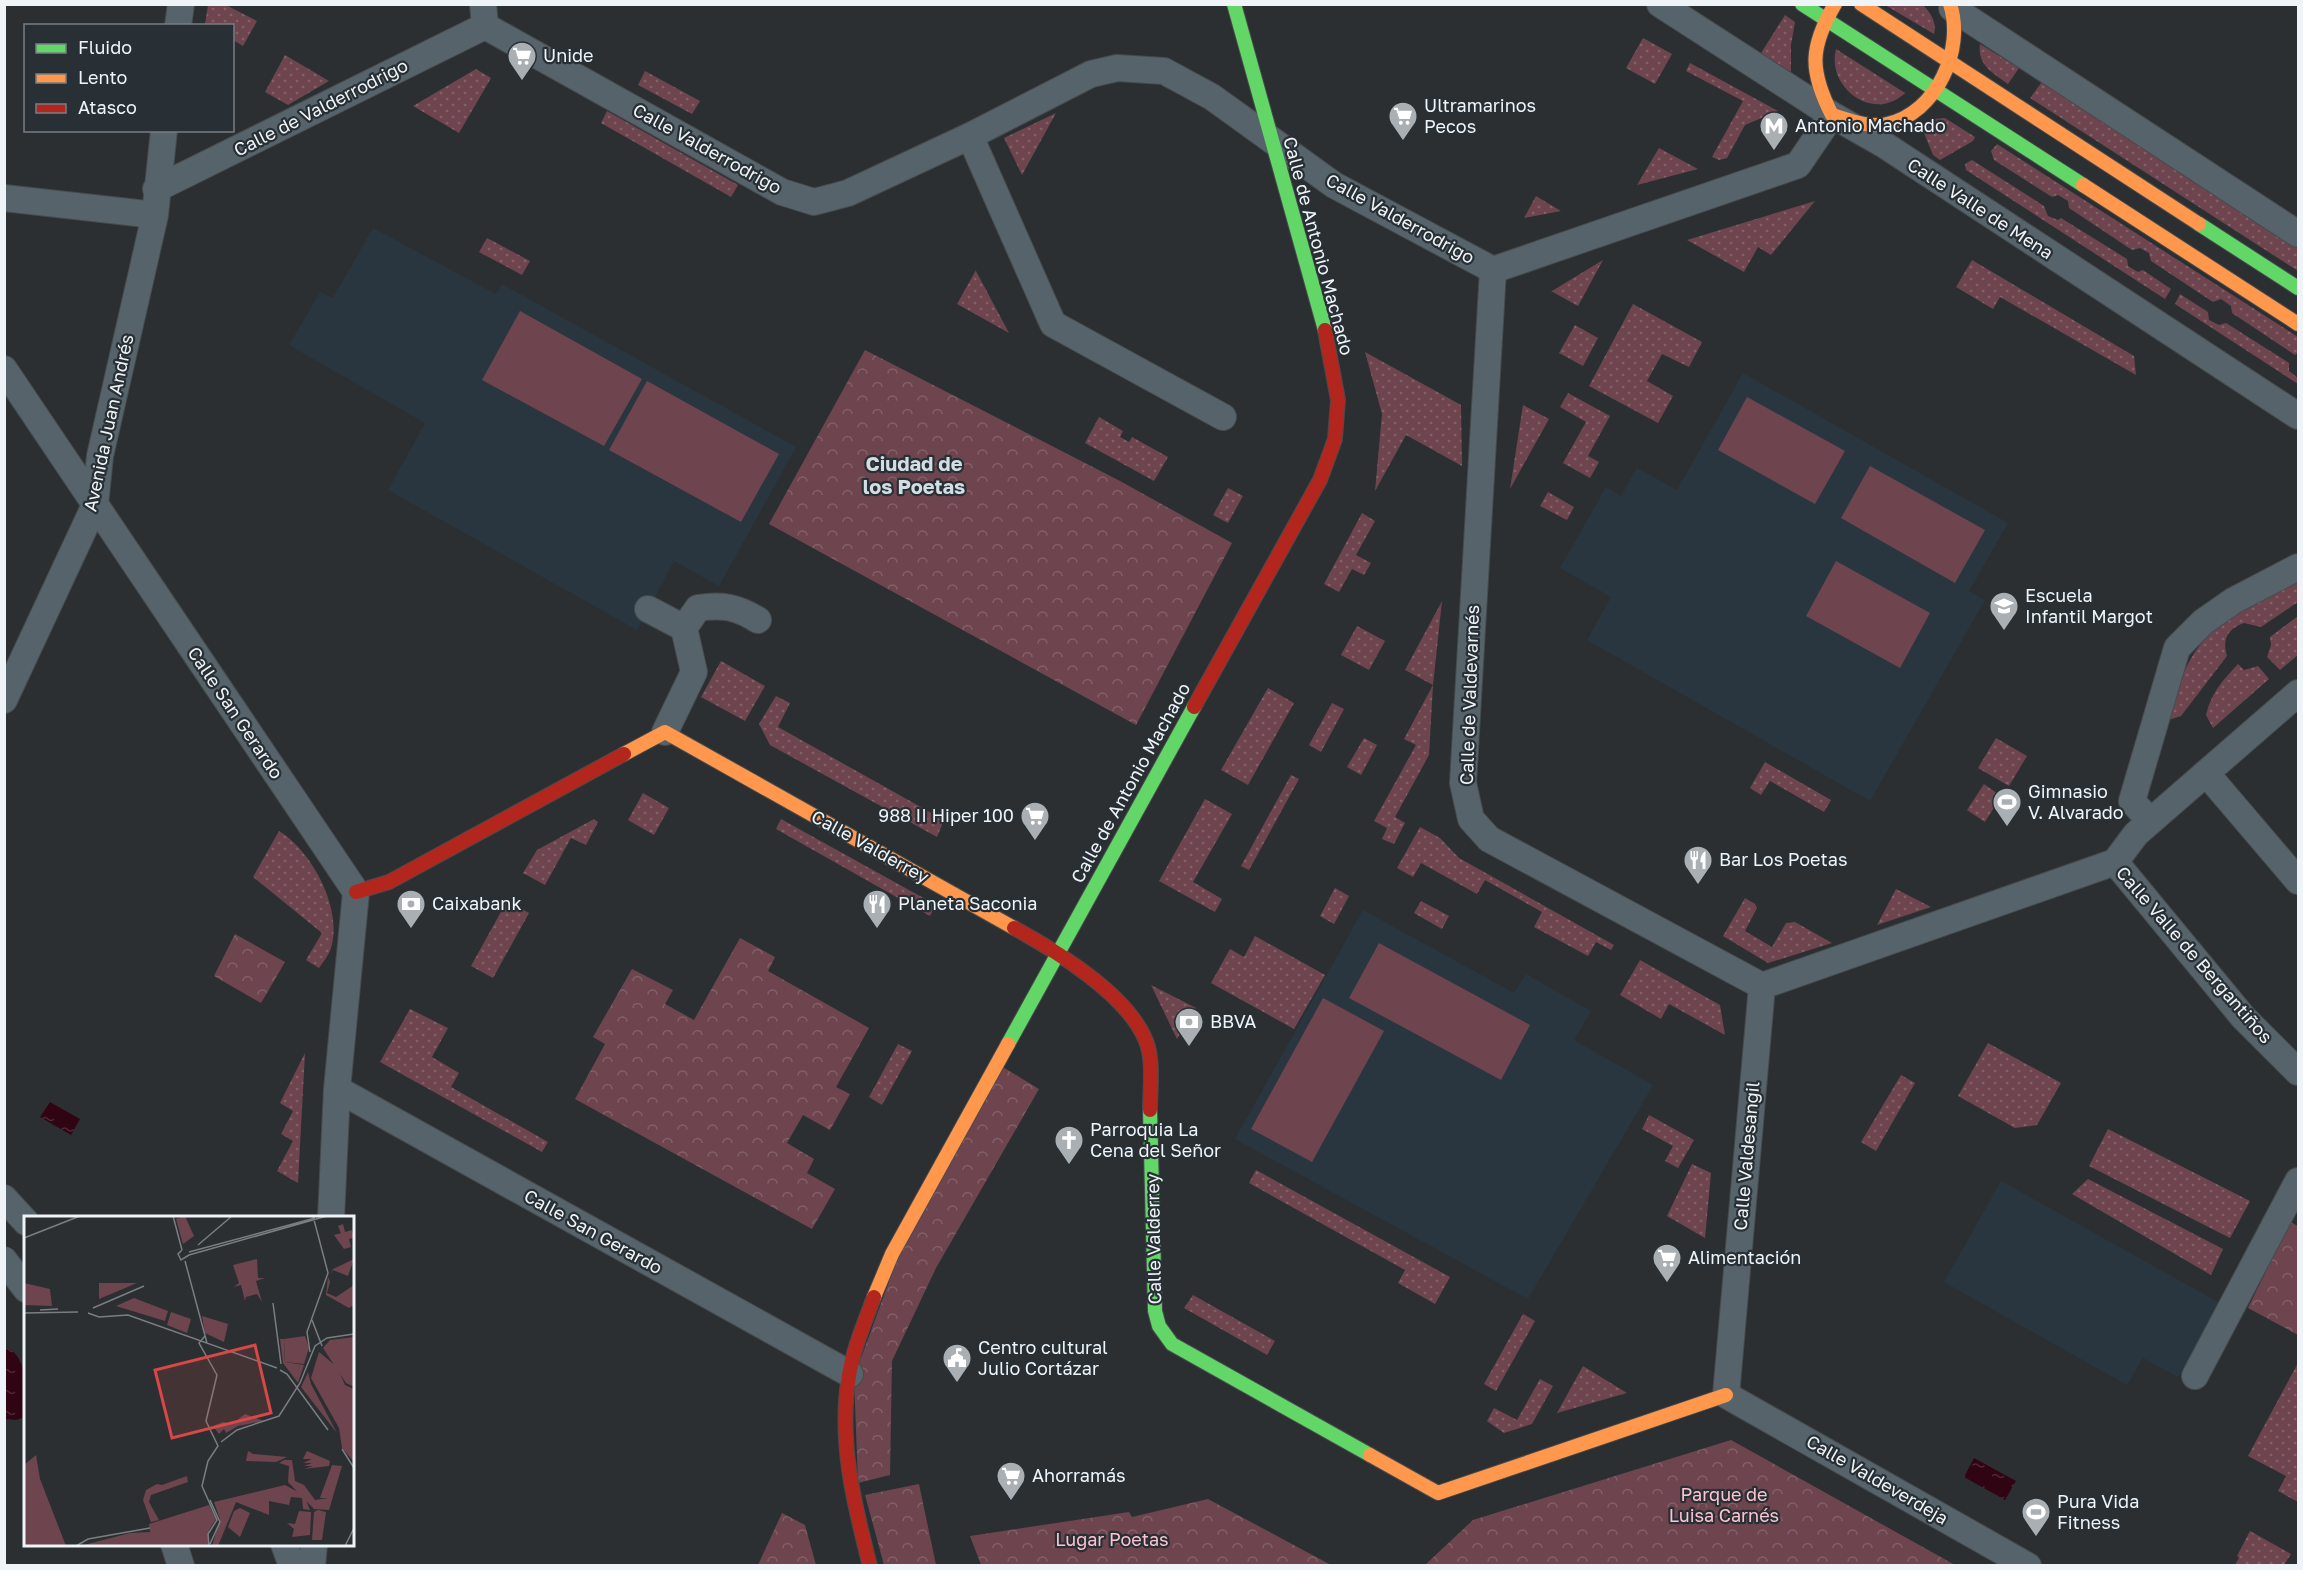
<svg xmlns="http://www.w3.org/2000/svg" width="2303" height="1570" viewBox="0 0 2303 1570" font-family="'Golos Text',sans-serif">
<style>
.built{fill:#2a363f}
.grass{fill:url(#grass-dots)}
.park{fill:url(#park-crowns)}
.pitch{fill:#6e454f}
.water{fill:url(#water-ripples)}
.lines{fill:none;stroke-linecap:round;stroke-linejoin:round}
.street-casing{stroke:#474b4d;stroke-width:28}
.fast-casing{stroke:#474b4d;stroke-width:16}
.slow-casing{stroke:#474b4d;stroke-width:16}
.jam-casing{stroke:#474b4d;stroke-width:16}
.street{stroke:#56636b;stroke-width:26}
.fast{stroke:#63d668;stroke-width:14}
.slow{stroke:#ff974d;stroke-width:14}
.jam{stroke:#b3261e;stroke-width:14}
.labels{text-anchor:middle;stroke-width:4.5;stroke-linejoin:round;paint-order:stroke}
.poi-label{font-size:18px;fill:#eff4f8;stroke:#283035;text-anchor:start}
.street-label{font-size:18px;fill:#eff4f8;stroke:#283035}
.park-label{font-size:18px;fill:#fdc3cf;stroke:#283035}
.neighbourhood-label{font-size:20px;font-weight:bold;fill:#d3dde4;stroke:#283035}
.inset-road{fill:none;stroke:#797e81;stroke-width:1.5}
.view{fill:#da4747;fill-opacity:0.15;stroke:#da4747;stroke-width:3}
.inset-edge{fill:none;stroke:#eff4f8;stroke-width:3}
</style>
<defs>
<pattern id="grass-dots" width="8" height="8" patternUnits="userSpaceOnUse" patternTransform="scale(1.5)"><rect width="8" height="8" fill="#6e454f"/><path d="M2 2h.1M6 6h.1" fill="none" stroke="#836069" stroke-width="1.8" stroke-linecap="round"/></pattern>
<pattern id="park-crowns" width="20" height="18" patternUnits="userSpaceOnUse" patternTransform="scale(1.5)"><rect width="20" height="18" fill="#6e454f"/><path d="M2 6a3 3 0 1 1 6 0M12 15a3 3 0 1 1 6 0" fill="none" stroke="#836069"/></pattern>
<pattern id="water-ripples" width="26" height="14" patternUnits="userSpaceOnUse" patternTransform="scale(1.5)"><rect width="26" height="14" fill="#300413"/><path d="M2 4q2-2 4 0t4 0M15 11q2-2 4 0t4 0" fill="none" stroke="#4e2936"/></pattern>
</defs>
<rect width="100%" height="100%" fill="#2b2f32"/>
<path class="built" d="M373,228l123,66 6,-10 294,163 -77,139 -45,-25 -37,69 -249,-140 37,-67 -136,-78 31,-53 13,6z
M1743,373l265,150 -39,68 16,9 -115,201 -283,-161 24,-43 -51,-29 46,-81 15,9 16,-28 40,22z
M1363,910l151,83 12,-19 65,37 -17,29 79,45 -125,214 -293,-160z
M2001,1181l219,122 -42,74 -35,-19 -16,27 -183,-103z"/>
<path class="grass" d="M208,5h18l31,16 -14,25 -10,-6 -1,-14 -27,-2z
M1885,5h38c8,8 14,18 11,29z
M1785,15l10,7 -4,23v27l-30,-19z
M1643,38l29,16 -17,30 -29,-16z
M1980,44l39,24 -11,16c-15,-11 -31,-19 -28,-40z
M1836,49l69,44c-31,30 -79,-5 -69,-44z
M285,55l44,26 -41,24 -23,-13z
M1690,63l88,48 -33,14 -18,33 -8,2 -7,-3 31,-56 -57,-30z
M476,69l15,9 -32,55 -46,-27z
M645,71l55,30 -8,13 -54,-29z
M2042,82l256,166v23l-268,-173z
M607,111l131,74 -7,12 -130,-74z
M1056,113l-34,62 -18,-37z
M1945,118l30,19 -2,4 -33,19 -7,-5 -9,-22 9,-14z
M1997,144l301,193v16l-3,2 -63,-42 -1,-7 -10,-7 -8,3 -62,-41 -2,-8 -9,-5 -8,2 -63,-42 -1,-7 -10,-6 -6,2 -58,-37 -3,-9z
M1659,148l39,21 -61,16z
M1972,160l72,46 4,10 10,4 3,-2 66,41 1,7 10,6 5,-2 28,19 -6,10 -199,-129 -1,-6z
M1536,196l25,15 -37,7z
M1815,201l-44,54 -13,-8 -14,25 -57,-32z
M487,238l43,23 -8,14 -43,-23z
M1603,260l-25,46 -27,-15h1z
M1972,260l162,96 2,19 -136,-78 -7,12 -37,-22z
M976,270v1l33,62 -52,-29z
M2180,294l28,18 1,8 10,5 7,-2 63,40v8l9,7v6l-123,-80z
M1633,304l69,38 -13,25 -27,-13 -15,27 26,15 -15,27 -69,-37z
M1575,325l23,13 -15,28 -24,-13z
M1365,352l96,53 1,61 -56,-31 -31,56 7,-77z
M1568,393l42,23 -22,40 11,6 -9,16 -27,-15 23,-41 -26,-15z
M1523,405l26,14 -39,70z
M1099,417l24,14 -3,6 9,5 3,-5 36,20 -14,24 -69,-38z
M1228,488l15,8 -15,27 -15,-8z
M1548,492l26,15 -7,13 -27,-14z
M1362,513l13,8 -19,34 15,8 -7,12 -12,-6 -13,23 -15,-8z
M2298,582v20l-37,25 -17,-4c-17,6 -22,17 -17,33l-46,60 -16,5c9,-23 16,-48 30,-69 24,-36 67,-52 103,-70z
M1442,601l-9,84 -4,70 -34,62 10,6 -11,21 -12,-5 5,-11 -13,-7 42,-76 -12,-6 29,-54 -28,-15z
M2298,616v39l-18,15 -13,-13 4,-12 -1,-8z
M1357,626l28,15 -16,29 -28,-15z
M721,661l44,25 -20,35 -44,-24z
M2238,664l6,6 14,-4 11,13 -56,49 -7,-13c5,-22 17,-35 32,-51z
M1268,688l26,15 -46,82 -27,-15z
M776,696l14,7 -12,24 166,93 -7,17 -167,-92 -11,-21z
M1332,703l12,6 -23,43 -12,-7z
M1364,738l13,7 -16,30 -14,-8z
M1996,738l31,18 -18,30 -31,-18z
M1765,762l66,38 -7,12 -54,-31 -9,14 -11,-7z
M1291,775l8,4 -50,91 -8,-4z
M1984,784l17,12 -16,26 -18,-12z
M643,793l26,15 -15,27 -26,-15z
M1205,799l27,15 -39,68 29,17 -7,13 -56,-31z
M594,819l4,3 -12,23 -15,-7 -26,47 -22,-12 14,-23z
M781,819l155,86 -6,11 -154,-87z
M1420,827l20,11 19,20 155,87 -3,5 -15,-8 -8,14 -54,-29 8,-15 -57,-32 -8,14 -56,-31 -8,14 -16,-9z
M279,831c33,20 64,78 52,117 -2,7 -8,14 -12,20l-13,-8 16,-27 -69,-56z
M1335,888l14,8 -15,28 -14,-8z
M1896,889l35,18 -54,18z
M1745,898l10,6 2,4 -12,23 27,16 14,-24 9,-1 37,21 -64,20 -45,-27z
M507,901l22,12 -36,65 -22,-12z
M1421,901l28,15 -7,13 -28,-16z
M1255,936l70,39 -31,54 -83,-46 19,-34 14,8z
M1640,960l80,45 5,30 -56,-31 -8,15 -41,-24z
M1151,985l45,23 -19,31z
M410,1009l38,19 -16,29 27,16 -8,14 97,55 -6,10 -162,-90z
M1988,1043l73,40 -24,42 -22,3 -57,-32z
M898,1044l14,7 -30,54 -13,-8z
M305,1053l-7,130 -21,-12 16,-30 -12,-7 12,-23 -13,-8z
M1901,1075l14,8 -39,68 -15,-9z
M1649,1115l45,25 -16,28 -13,-7 8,-15 -31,-17z
M2108,1129l142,72 -20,37 -141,-72z
M1692,1164l19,9 -6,65 -38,-22z
M1256,1170l194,107 -15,27 -37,-21 7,-13 -156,-87z
M2088,1179l135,70 -12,26 -139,-81z
M1193,1295l82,46 -8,14 -83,-47z
M1523,1314l12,7 -39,70 -12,-7z
M2298,1363v139l-20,-11 8,-15 -38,-20z
M1583,1366l44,27 -70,20z
M1540,1379l13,7 -21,38 -28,9 -17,-12 7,-13 23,12z
M2250,1531l41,23 -7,11h-49l4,-7 -2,-2z"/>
<path class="park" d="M865,350l255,131 112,62 -96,182 -367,-201z
M235,934l50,28 -24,41 -47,-27z
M740,938l35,19 -7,14 101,57 -33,59 14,7 -20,36 -27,-15 -16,28 27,16 -7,14 28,16 -23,40 -237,-130 30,-55 -12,-7 39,-68 41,21 -8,14 29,16z
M1001,1066l38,23 -103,179 -44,93 -2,114 -32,8 -4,-106 43,-117z
M2290,1222l8,4v109l-50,-27z
M1731,1440l224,125h-530l48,-45z
M919,1484l17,81h-52l-19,-70z
M1208,1499l123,66h-350l-11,-29 159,-24 3,5z
M782,1513l23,12 11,40h-58z"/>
<path class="pitch" d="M520,311l122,68 -38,67 -122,-66z
M647,381l132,73 -38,68 -132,-72z
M1747,397l98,54 -30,53 -97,-54z
M1870,466l115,64 -30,53 -114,-65z
M1836,561l94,52 -30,55 -94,-52z
M1379,943l151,82 -29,55 -152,-82z
M1323,998l61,33 -72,131 -61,-33z"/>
<path class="water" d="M50,1102l30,17 -9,16 -31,-18z
M4,1347c26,7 22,49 21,70l-9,3 -11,-1z
M1974,1458l42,23 -11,19 -41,-23z"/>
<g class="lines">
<g class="street-casing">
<path id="street" d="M483,4l2,22
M1660,4l172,111 51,29 415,272
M1952,8l346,226
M178,26l3,-22
M485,26l297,166 32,10 34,-9 122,-57 121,-62 26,-6 47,3 48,26 122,88 159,85 305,-105 34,-50
M970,136l83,188 170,93
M156,189l329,-163
M4,198l151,17
M1493,270l-30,513 8,36 18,20 273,147
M4,369l352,523 -19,197 -6,129
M648,609l36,19
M2298,693l-162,141 -21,28 128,155 55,55
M4,700l91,-195 5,-49 55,-241 9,-85
M665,732l29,-60 -10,-44 14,-20c24,-4 39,-1 60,12
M2206,773l92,108
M2150,821l-18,-20 45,-153 26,-26 30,-21 65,-34
M1762,986l-36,409 302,171
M1762,986l353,-124
M337,1089l513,285
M4,1198l22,24
M4,1260l22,29
M2195,1376l103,-195
M174,1544l7,22
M284,1544l8,22
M312,1566l2,-22"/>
</g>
<g class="fast-casing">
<path id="fast" d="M1234,4l91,326
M1802,4l281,181
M2199,224l99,64
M1008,1044l186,-337
M1150,1110l5,201 4,15 13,18 198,111"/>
</g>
<g class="slow-casing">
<path id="slow" d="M1835,4c-25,43 -26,66 -3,111 17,5 37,13 55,9 50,-11 78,-75 63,-120
M1861,4l338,220
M2083,185l215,139
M624,754l41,-22 349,196
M874,1297l18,-43 116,-210
M1370,1455l68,38 288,-98"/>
</g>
<g class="jam-casing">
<path id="jam" d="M1194,707l126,-227 15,-41 3,-39 -13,-70
M356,892l33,-10 235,-128
M1014,928c42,23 114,67 132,113 8,20 4,48 4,69
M870,1566c-16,-62 -32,-126 -21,-190 4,-27 16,-54 25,-79"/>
</g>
<use href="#street" class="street"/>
<use href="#fast" class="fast"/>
<use href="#slow" class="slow"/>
<use href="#jam" class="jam"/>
</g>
<defs>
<g id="supermarket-pin" transform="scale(1.5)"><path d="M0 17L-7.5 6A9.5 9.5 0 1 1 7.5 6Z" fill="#aaafb3" stroke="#283035"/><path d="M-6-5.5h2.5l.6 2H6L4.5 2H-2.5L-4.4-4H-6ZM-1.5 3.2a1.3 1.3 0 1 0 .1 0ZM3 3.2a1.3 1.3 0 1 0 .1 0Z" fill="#fff"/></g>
<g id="metro-pin" transform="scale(1.5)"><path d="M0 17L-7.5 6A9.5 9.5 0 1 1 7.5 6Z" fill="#aaafb3" stroke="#283035"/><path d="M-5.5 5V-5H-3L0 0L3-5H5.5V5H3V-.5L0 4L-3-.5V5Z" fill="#fff"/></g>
<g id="school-pin" transform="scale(1.5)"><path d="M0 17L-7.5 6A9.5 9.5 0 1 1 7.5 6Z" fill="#aaafb3" stroke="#283035"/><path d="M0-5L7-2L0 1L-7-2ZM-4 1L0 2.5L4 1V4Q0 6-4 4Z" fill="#fff"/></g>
<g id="stadium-pin" transform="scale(1.5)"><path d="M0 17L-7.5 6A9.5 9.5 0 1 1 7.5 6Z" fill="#aaafb3" stroke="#283035"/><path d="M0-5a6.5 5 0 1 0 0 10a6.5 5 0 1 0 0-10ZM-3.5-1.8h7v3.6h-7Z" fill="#fff"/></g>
<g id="restaurant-pin" transform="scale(1.5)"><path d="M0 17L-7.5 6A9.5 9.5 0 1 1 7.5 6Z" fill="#aaafb3" stroke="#283035"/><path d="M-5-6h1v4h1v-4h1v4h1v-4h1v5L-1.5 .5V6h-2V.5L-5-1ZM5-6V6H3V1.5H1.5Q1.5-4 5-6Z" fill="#fff"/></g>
<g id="bank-pin" transform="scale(1.5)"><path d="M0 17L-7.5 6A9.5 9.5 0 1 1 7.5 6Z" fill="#aaafb3" stroke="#283035"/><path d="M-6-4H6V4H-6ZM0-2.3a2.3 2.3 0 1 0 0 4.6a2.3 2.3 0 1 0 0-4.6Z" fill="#fff"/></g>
<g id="church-pin" transform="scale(1.5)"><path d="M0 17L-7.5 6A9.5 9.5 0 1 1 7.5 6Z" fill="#aaafb3" stroke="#283035"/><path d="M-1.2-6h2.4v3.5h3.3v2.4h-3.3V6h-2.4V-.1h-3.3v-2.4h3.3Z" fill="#fff"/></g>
<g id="civic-pin" transform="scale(1.5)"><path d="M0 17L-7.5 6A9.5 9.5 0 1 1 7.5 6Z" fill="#aaafb3" stroke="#283035"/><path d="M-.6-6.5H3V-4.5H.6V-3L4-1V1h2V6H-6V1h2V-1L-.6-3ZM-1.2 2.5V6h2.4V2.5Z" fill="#fff"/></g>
</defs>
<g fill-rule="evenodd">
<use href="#supermarket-pin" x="522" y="56"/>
<use href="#supermarket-pin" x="1403" y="116"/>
<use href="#metro-pin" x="1774" y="126"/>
<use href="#school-pin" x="2004" y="606"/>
<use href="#stadium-pin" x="2007" y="802"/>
<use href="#supermarket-pin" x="1035" y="816"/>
<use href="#restaurant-pin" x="1698" y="860"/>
<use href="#bank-pin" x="411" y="904"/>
<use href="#restaurant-pin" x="877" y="904"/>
<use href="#bank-pin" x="1189" y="1022"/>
<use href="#church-pin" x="1069" y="1140"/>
<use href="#supermarket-pin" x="1667" y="1258"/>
<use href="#civic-pin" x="957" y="1358"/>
<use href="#supermarket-pin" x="1011" y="1476"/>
<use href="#stadium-pin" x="2036" y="1512"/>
</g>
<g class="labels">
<g class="poi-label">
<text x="543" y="62">Unide</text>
<text x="1424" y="112">Ultramarinos<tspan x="1424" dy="21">Pecos</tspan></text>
<text x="1795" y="132">Antonio Machado</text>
<text x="2025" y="602">Escuela<tspan x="2025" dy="21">Infantil Margot</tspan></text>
<text x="2028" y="798">Gimnasio<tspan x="2028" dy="21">V. Alvarado</tspan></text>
<text x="1014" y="822" text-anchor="end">988 II Hiper 100</text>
<text x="1719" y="866">Bar Los Poetas</text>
<text x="432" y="910">Caixabank</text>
<text x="898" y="910">Planeta Saconia</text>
<text x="1210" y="1028">BBVA</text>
<text x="1090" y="1136">Parroquia La<tspan x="1090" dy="21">Cena del Señor</tspan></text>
<text x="1688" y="1264">Alimentación</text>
<text x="978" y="1354">Centro cultural<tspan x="978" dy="21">Julio Cortázar</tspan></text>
<text x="1032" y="1482">Ahorramás</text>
<text x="2057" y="1508">Pura Vida<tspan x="2057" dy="21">Fitness</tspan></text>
</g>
<g class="street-label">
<text transform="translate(321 108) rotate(-27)" y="6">Calle de Valderrodrigo</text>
<text transform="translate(707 149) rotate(29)" y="6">Calle Valderrodrigo</text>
<text transform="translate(1980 209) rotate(33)" y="6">Calle Valle de Mena</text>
<text transform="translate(1400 219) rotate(29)" y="6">Calle Valderrodrigo</text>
<text transform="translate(1318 246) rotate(75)" y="6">Calle de Antonio Machado</text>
<text transform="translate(109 423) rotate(-78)" y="6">Avenida Juan Andrés</text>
<text transform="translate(1470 695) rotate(-88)" y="6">Calle de Valdevarnés</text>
<text transform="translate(235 713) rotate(56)" y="6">Calle San Gerardo</text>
<text transform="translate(1131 783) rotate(-61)" y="6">Calle de Antonio Machado</text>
<text transform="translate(870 847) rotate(29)" y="6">Calle Valderrey</text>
<text transform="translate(2194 955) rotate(49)" y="6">Calle Valle de Bergantiños</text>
<text transform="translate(1747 1156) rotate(-85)" y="6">Calle Valdesangil</text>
<text transform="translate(593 1232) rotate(29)" y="6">Calle San Gerardo</text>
<text transform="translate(1154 1239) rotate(-91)" y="6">Calle Valderrey</text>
<text transform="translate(1877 1480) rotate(30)" y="6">Calle Valdeverdeja</text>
</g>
<g class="park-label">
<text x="1724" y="1501">Parque de<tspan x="1724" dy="21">Luisa Carnés</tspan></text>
<text x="1112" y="1546">Lugar Poetas</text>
</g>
<g class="neighbourhood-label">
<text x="914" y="471">Ciudad de<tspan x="914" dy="23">los Poetas</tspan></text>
</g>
</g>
<g transform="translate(24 1216)">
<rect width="330" height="330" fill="#2b2f32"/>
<path d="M256,123h4l1,23 19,3 -6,18 -15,-20zM12,239l4,24 26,67h-42v-81z" fill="#6e454f"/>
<path d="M319,8l2,8 7,-2 2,8 -5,1 2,8 -7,2 -10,-14 7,-2 -3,-7zM233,43l1,19h7l-9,3 6,21 -5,-8 -11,3 -1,4 -4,-16 -7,2 5,-4 -6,-18zM330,43l-6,17 -15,-6 -5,7 2,5 -3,11 9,4 18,-12v20l-5,3 -23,-13 2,-18 5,-8zM0,67l26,6 2,17 -28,-1zM75,67h38l-38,16zM110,82l34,13 -3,10 -49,-15zM147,96l20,7 -4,14 -20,-8zM330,121v50l-8,-4 -23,-35 7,-8zM295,136l18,15 8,18 9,4v73l-12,-14 -3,-20 -28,-50zM284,156l3,12 26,49 -36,-46zM221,198l19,7 -26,5 -12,7 -2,-4 -5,5 -6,-8 10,-4 9,2zM224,235l5,3 34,3 -11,5 -30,-1zM283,235l23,10 -1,5 -25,3 9,-3h-9l8,-3h-9l9,-4h-9zM260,244h8l3,21 9,4 11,15 13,-2h-8l12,-33 10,1 -13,44 -15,-1 -26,-27 1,-16 -10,-3zM163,260l1,6 -37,13 -2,7 10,18 -8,2 -8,-22 3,-10 11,-6 5,1zM261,269l13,7 8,8 4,10 -7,-1 -1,-11 -11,-1 -2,8 -20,-4v14l-33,-13 -18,44h-6l8,-27 -6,-17zM185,289l7,14 -7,11 -1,16h-128l50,-13 20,-1 -1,-8zM275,295l12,1 -1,23 -18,2 2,-8 -7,-6 8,1z" fill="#6e454f"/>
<path d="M161,0l9,20 -11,8 -7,-25zM178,100l26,8 -4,18 -19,-9zM281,120l4,12 -5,16 -19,-2 -1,-23zM216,292l10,5 -10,24 -12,-10 6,-16zM294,294l8,2 -4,28h-10l2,-28z" fill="#6e454f"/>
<path class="inset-road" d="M149,0l9,34M0,22l56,-22M174,29l34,-29M158,34l-4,4 3,6 8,-5M165,36l126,-34M165,39l138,-39M161,45l22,82M249,87l8,61M69,92l51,-22M16,94l18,-1M0,97l54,-1M64,97l11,4 29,-2 149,53M288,104l10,26M181,120l-6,7 18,32 -11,46 12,25 -10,15M286,136l-3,-20 21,-59 -15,-57M256,154l7,4 41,56M197,226l16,-12 42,-14 21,-33 15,-37 12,-8 27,-4M318,233l12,19M184,245l-6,25 15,34 -9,14 1,12M186,284l10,22 -10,22M52,330l12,-7 62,-11M321,330l9,-18"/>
<path class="view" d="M231,129l16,68 -99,25 -17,-68z"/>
<rect width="330" height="330" class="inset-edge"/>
</g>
<rect width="2303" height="1570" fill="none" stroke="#eff4f8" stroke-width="12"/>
<rect x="24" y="24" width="210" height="108" fill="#283035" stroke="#787e83" stroke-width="1.5"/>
<rect x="36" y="44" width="30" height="9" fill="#63d668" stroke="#787e83" stroke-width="1.5"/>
<text x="78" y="54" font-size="18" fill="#eff4f8">Fluido</text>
<rect x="36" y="74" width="30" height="9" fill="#ff974d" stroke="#787e83" stroke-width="1.5"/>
<text x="78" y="84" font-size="18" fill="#eff4f8">Lento</text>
<rect x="36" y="104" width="30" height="9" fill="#b3261e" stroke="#787e83" stroke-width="1.5"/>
<text x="78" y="114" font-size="18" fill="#eff4f8">Atasco</text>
</svg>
